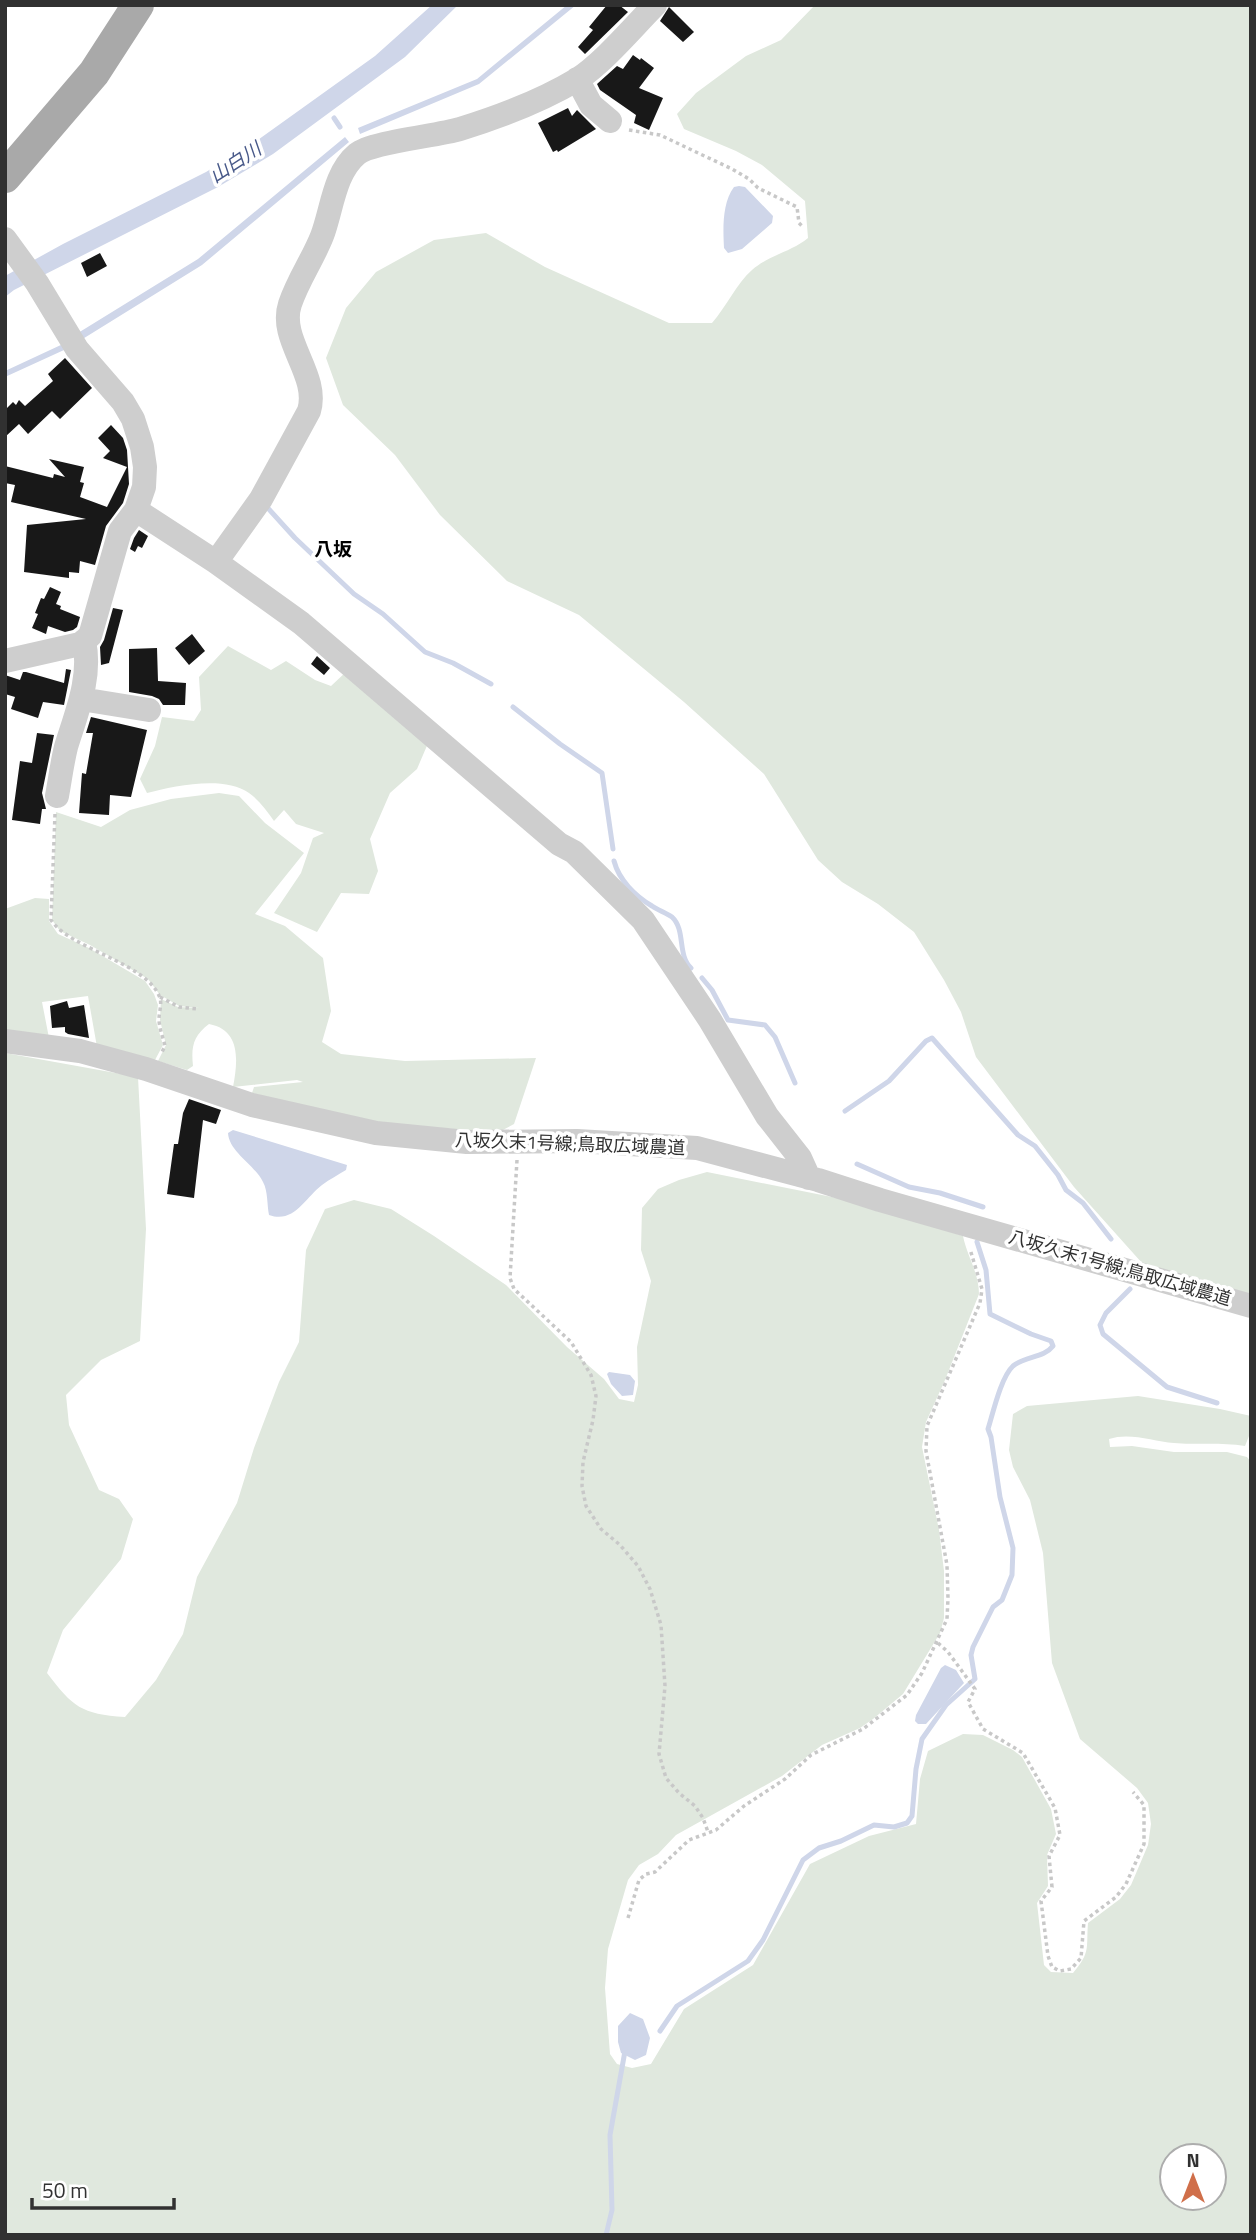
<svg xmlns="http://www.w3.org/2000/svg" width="1256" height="2240" viewBox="0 0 1256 2240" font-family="'Titillium Web','Noto Sans JP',sans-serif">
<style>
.green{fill:#e0e8de;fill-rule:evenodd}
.water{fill:#cfd6e9}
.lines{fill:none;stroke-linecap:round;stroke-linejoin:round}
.stream{stroke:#cfd6e9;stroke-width:5}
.building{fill:#181818}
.path{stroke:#c8c8c8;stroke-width:3.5;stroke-dasharray:3.5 3.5;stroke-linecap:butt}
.minor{stroke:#cecece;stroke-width:24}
.major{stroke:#a9a9a9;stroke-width:32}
.labels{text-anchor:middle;stroke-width:7;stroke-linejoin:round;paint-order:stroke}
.street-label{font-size:18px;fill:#313131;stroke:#fff}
.water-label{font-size:19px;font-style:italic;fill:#485989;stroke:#fff}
.neighbourhood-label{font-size:19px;font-weight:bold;fill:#000;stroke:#fff}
</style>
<rect width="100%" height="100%" fill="#fff"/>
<path class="green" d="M815,5h436v1291l-109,-33 -68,-76 -98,-130 -15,-45 -17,-32 -30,-48 -36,-28 -36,-22 -24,-22 -54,-86 -80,-72 -105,-87 -72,-34 -67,-66 -45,-60 -52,-50 -17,-47 20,-50 30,-36 58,-32 52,-7 59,34 124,56h43c14,-16 25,-40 40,-53 17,-15 39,-18 56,-32l-3,-37 -43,-36 -26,-14 -52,-22 -7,-15 19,-21 50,-37 35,-16z
M228,646l43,24 15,-9 29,19 16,6 16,-15 82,70 -12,28 -27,24 -20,46 8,32 -9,23 -28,-1 -24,39 -43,-19 27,-40 12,-35 11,-5 -28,-9 -12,-14 -10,11c-7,-10 -15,-21 -25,-28 -25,-18 -75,-7 -102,0l-7,-14 15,-33 7,-29 32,4 7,-11 -2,-33z
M219,793l20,3 26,27 39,30 -49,61 30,12 38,32 8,53 -9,31 19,12 64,7 131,-3 -22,66 -15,8 -134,-9 -113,-30 2,-6 49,-5 -6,-2 -64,7c5,-26 8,-57 -24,-63 -16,12 -18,23 -16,42l-6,4 -29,-9 8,-16 -6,-25 1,-21 17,8 21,1 -20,-2 -19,-11 -12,-16 -58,-34 -30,-14 -8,-11 4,-108 45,15 29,-17 41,-11z
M35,898l14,1v22l9,13 31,14 56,33 9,13 4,11 -2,16 7,24 -8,15 -58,-13 -9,-51 -46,6 7,36 -44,-7v-122z
M5,1053l133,24 8,152 -6,112 -39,19 -35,35 3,30 30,65 20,9 14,20 -12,40 -58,71 -16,43c26,34 34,41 78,44l31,-37 27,-46 14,-57 40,-74 17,-55 25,-66 20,-40 7,-92 19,-41 29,-9 37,9 43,27 72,49 61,62 37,32 15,20 15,3 4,-17 -1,-38 14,-66 -10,-31 1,-42 16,-19 21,-9 28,-8 155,31 101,33c4,20 16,37 16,58l-34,86 -19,42 -4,25 17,83 5,41v47l-4,15 -37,61 -30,25 -13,9 -38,17 -40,31 -106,59 -18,19 -19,11 -11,15 -20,69 -3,39 5,66 7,10 15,4 19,-4 33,-55 69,-44 57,-101 59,-28 47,-12 4,-45 8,-28 35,-17 20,1 30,15 9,7 29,52 5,25 -9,21 1,31 -11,17 7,62 7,7 22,1c18,-21 13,-25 15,-50l32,-24 11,-14 17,-40 3,-21 -3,-21 -11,-15 -57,-49 -28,-76 -9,-110 -13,-53 -17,-33 -4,-17 4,-36 14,-8 111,-10 82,13 31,7v15l-6,15c-24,-4 -48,-1 -71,-3 -21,-2 -45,-11 -65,-4l1,8 22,-1 42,6h53l20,5 4,5v773h-1246zM1172,2156h42v42h-42z"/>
<path class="water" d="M432,5h26l-53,52 -132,97 -55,33 -204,103 -9,7v-21l58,-32 143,-72 49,-30 120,-86z
M567,5h9l-97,79 -119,50 -2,-6 119,-49z
M345,137l4,5 -147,123 -121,75 -3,-7 120,-74z
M739,186l6,1 28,29 -1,7 -30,26 -14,4 -4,-5c-1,-19 -2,-45 10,-61z
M63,344l1,6 -59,27v-6z
M233,1130l114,35 -1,5c-8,5 -16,9 -24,15 -17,13 -28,39 -53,30 -2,-10 -1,-24 -6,-33 -8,-17 -34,-30 -35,-49z
M609,1372l21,3 5,6 -2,14 -11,1 -11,-12 -4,-10z
M945,1665l11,5 8,13 -38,41h-8l-3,-3 1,-6 25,-47z
M630,2013l13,6 7,19 -4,17 -11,5 -14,-7 -3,-11v-16z"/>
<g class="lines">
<path class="stream" d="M334,118l6,9
M266,506l29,32 59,56 29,20 42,38 28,11 38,21
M513,707l47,37 42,29 11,76
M614,861c5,19 21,35 38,45 6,4 14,7 20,11 14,13 5,38 19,51
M702,978l10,12 16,30 37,5 10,12 20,46
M845,1111l44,-30 37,-40 6,-3 86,97 17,11 23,29 8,15 17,13 28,36
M857,1164l52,23 31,6 43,14
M1130,1289l-24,24 -6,12 3,9 64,53 50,16
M660,2031l17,-25 71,-45 15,-21 40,-80 16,-12 22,-7 33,-16 20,2 13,-4 5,-7 4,-47 6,-30 24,-34 29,-26 -4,-24 2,-8 20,-40 9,-7 10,-25 1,-27 -13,-51 -9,-60 -3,-8c5,-16 13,-52 25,-63 12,-10 31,-8 40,-20l-2,-5 -20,-7 -41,-20 -4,-44 -9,-28
M606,2235l6,-25 -2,-75 15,-84"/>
</g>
<path class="building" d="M607,5h12l9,7 -43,42 -7,-7 15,-17 -4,-3z
M669,7l25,25 -11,10 -23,-21z
M633,55l7,5 1,-2 13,10 -15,20 24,10 -14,32 -15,-7 2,-8 -36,-25 -3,-6 20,-18 6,3z
M568,108l4,8 5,-6 19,19 -38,23 -1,-2 -4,2 -15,-29z
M100,253l7,13 -20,11 -6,-14z
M65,358l27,30 -32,31 -8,-8 -24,23 -9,-10 -14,13v-27l8,-8 3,3 3,-5 6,6 28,-25 -5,-7z
M111,425l12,13 4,12 2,34 -6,19 -17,23 -11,39 -15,-4 -1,12 -10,-1v6l-45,-6 3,-47 59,-6 -75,-17 4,-17 -10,-2v-17l48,12 1,-4 11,3 -16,-18 35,8 -4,15 4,1 -4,14 27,10 20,-40 -24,-9 7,-7 -12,-13z
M139,530l9,6 -6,12 -4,-2 -3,6 -5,-3 4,-11z
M50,587l11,5 -5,12 5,2 -1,3 20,8 -3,10 -4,3 -8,2 -17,-6 -2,8 -14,-6 6,-14 -3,-1 6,-15 3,1z
M113,608l10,2 -14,53 -8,2 -1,-18 4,-7z
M192,634l13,17 -16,14 -14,-17z
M157,648l1,33 28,2 -1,22h-22l-4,-6 -7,-3 -23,-4v-43z
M317,656l13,12 -6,7 -13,-11z
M66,669l5,1 -7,35 -21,-3 -5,16 -27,-9 4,-12 -10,-3v-19l15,5 3,-8h3l38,11z
M91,717l56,13 -16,67 -21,-2 -1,20 -30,-2 3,-40 4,1 7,-41h-7z
M37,733l17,2 -12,58 4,16h-4l-2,15 -28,-4 8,-59 12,2z
M67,1001l2,7 15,-3 5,33 -21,-4 -3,-2v-5l-13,1 -2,-22z
M189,1099l32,11 -5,14 -13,-4 -9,78 -27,-4 7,-50h4l5,-31z"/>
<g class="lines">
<path class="path" d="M629,130l31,5 72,34 17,10 9,9 39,19 2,16 4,4
M55,814l-4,106c20,30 96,42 109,78 2,7 -1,14 -1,21 0,9 4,18 6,27l-4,8
M160,997l19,10 19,2
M517,1160l-7,118 4,11 57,53 20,33 5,21 -3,24 -10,42 -1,24 4,20 15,23 19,16 18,21 12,23 11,36 4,61 -6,68 7,24 13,15 16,13 8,12 5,14
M938,1643l10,9 27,37 -7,13 15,27 40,24 32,55 5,27 -11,21 3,31 -11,14 7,55 4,11 8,4 11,-2 10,-11 3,-37 32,-24 10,-13 18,-40v-39l-11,-13
M628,1918l11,-38 7,-6 9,-2 34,-32 27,-10 28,-24 41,-27 26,-24 52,-26 44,-34 15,-22 25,-54 1,-21 -1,-33 -21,-114 1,-25 53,-123 2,-14 -12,-40"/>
<path class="minor" d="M577,79l14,26 19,16
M5,239l32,44 40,66 46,53 10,17 9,28 3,20 -1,20 -8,23 -16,21 -30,105 -10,8 -75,17
M136,510l80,52 85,61 258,221 15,8 69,68 67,100 57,96 33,42 9,20
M216,562l45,-63 48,-88c11,-36 -31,-71 -19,-107 8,-24 23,-45 32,-68 10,-26 12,-63 35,-82 14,-12 80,-18 103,-25 39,-12 83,-29 118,-50 26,-17 55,-52 77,-74
M81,699l68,11
M57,796c3,-16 5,-33 9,-49 10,-33 26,-70 18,-106
M5,1041l75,10 66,18 106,36 124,28 91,9 110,-1 120,7 121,32 62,20 371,106"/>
<path class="major" d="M5,177l89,-104 44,-68"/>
</g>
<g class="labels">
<g class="street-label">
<text transform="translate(570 1144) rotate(2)" y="6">八坂久末1号線;鳥取広域農道</text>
<text transform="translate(1120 1268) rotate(16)" y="6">八坂久末1号線;鳥取広域農道</text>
</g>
<g class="water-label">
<text transform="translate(235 162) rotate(-33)" y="7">山白川</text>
</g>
<g class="neighbourhood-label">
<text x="333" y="556">八坂</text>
</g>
</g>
<rect width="1256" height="2240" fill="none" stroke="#313131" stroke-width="14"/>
<g transform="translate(1193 2177)"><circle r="33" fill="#ffffff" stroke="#adadad" stroke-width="2"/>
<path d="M0-5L12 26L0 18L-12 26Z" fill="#d06f4a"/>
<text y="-10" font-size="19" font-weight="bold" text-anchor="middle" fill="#313131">N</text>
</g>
<path d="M32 2198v10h142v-10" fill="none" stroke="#313131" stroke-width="3.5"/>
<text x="42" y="2198" font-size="21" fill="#313131" stroke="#ffffff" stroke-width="5" paint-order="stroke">50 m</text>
</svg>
